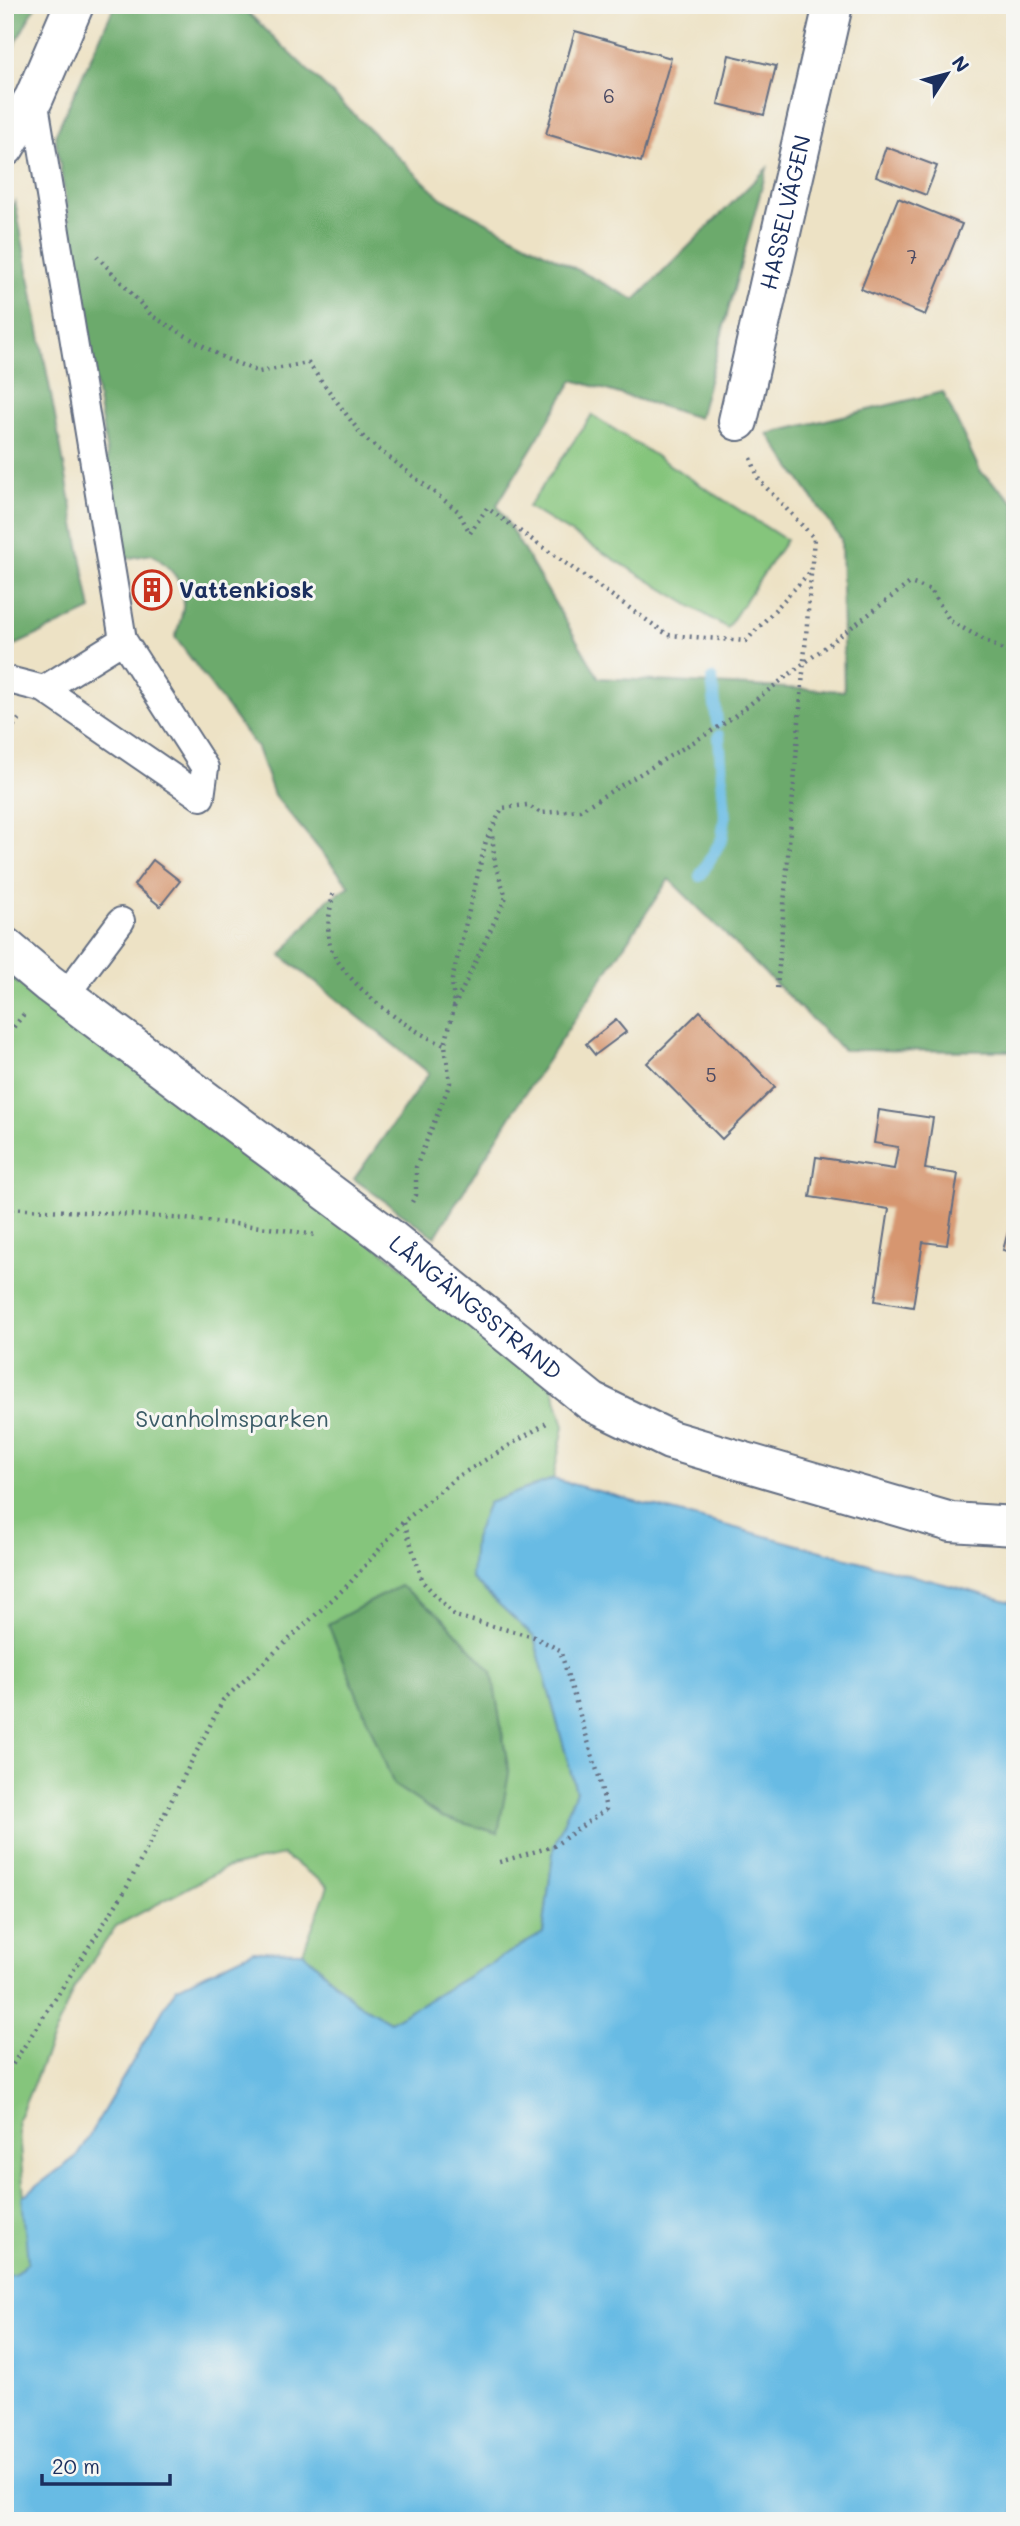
<svg xmlns="http://www.w3.org/2000/svg" width="1020" height="2526" viewBox="0 0 1020 2526" font-family="Mali,sans-serif">
<style>
.green{fill:#85c57c;stroke:#507a6d;stroke-width:2}
.forest{fill:#6caa6c;stroke:#446c65;stroke-width:2}
.water{fill:#68bbe4;stroke:#4275a1;stroke-width:2}
.lines{fill:none;stroke-linecap:round;stroke-linejoin:round}
.stream{stroke:#68bbe4;stroke-width:12}
.building{fill:#d69670}
.lane-casing{stroke:#646e82;stroke-width:30}
.street-casing{stroke:#646e82;stroke-width:42}
.path{stroke:#646e82;stroke-width:4.5;stroke-dasharray:2 5;stroke-linecap:butt}
.lane{stroke:#fff;stroke-width:26}
.street{stroke:#fff;stroke-width:38}
.labels{text-anchor:middle;stroke-width:6;stroke-linejoin:round;paint-order:stroke}
.number-label{font-size:19px;fill:#4a4962}
.street-label{font-size:23px;fill:#1b2f5e;stroke:#f6f6f2}
.poi-label{font-size:23px;font-weight:bold;fill:#1b2f5e;stroke:#f6f6f2;text-anchor:start}
.park-label{font-size:23px;fill:#3b5c67;stroke:#f6f6f2}
</style>
<rect width="100%" height="100%" fill="#f6f6f2"/>
<filter id="ink" filterUnits="userSpaceOnUse"><feTurbulence type="fractalNoise" baseFrequency=".0143" numOctaves="2"/><feDisplacementMap in="SourceGraphic" scale="14" xChannelSelector="R" yChannelSelector="G"/><feConvolveMatrix kernelMatrix="1 2 1 2 8 2 1 2 1" color-interpolation-filters="sRGB"/></filter>
<filter id="wash" filterUnits="userSpaceOnUse"><feTurbulence type="fractalNoise" baseFrequency=".00686" numOctaves="4" result="noise"/><feDisplacementMap in="SourceGraphic" scale="28" xChannelSelector="R" yChannelSelector="G"/><feGaussianBlur stdDeviation="1.57" result="paint"/><feColorMatrix in="noise" values="0 0 0 0 0 0 0 0 0 0 0 0 0 0 0 0 0 1.4 0 .05"/><feComposite in="paint" operator="in"/></filter>
<g filter="url(#wash)">
<rect width="100%" height="100%" fill="#ede2c5"/>
<path class="green" d="M592,415l194,125 -59,88 -199,-121z
M5,958l546,424 13,44 -11,53 -65,24 -17,75 63,59 42,154 -22,55 -11,87 -153,89 -36,-21 -51,-49 25,-66 -45,-31 -58,13 -109,58 -42,62 -56,132 11,142 -15,13 -9,1z"/>
<path class="forest" d="M5,5h31l-31,58z
M115,5h125l201,193 194,102 132,-132 -68,250 -126,-38 -76,125 102,173 245,13 -3,-152 -73,-105 175,-42 37,79 35,32v548l-172,-1 -174,-171 -147,219 -87,139 -81,-58 75,-106 -148,-118 46,-55 23,-14 -76,-91 -17,-47 -82,-111c15,-39 12,-58 -23,-83l-28,5 -69,-424z
M15,201l76,409 -86,40v-433z
M400,1586l41,30 51,56 17,101 -11,60 -56,-16 -48,-32 -66,-161z"/>
<path class="water" d="M553,1479l462,124v918h-1010v-245l9,-1 14,-13 -6,-65 55,-41 99,-168 77,-37 50,1 51,49 36,21 153,-89 11,-87 22,-55 -42,-154 -63,-59 3,-39 14,-36z"/>
<g class="lines">
<path class="stream" d="M712,679l5,43
M700,876l22,-37 3,-23 -6,-80"/>
</g>
<g id="blocks">
<path class="building" d="M575,31l96,27 -30,104 -95,-28z
M729,55l47,11 -12,49 -46,-11z
M886,147l51,19 -11,29 -50,-19z
M898,198l64,26 -37,91 -64,-26z
M154,576l11,18 -15,10 -11,-18z
M153,860l27,21 -20,25 -26,-21z
M700,1011l75,76 -53,52 -75,-76z
M616,1020l10,12 -31,23 -9,-11z
M879,1110l54,8 -8,51 33,5 -11,71 -24,-3 -10,65 -38,-6 14,-92 -79,-12 6,-40 78,12 4,-22 -24,-4z
M1014,1210h1v43l-12,-3z"/>
</g>
</g>
<g filter="url(#ink)">
<use href="#blocks" fill-opacity="0" stroke="#646e82" stroke-width="2"/>
<g class="lines">
<g class="lane-casing">
<path id="lane" d="M5,679l39,10 157,108 4,-29 -82,-128 -89,-542
M44,689l79,-49
M65,996l56,-75"/>
</g>
<g class="street-casing">
<g id="street">
<path d="M5,147l29,-49 40,-93"/>
<path id="s1" d="M738,421l95,-416"/>
<path id="s2" d="M5,947l43,36 339,253 205,166 78,38 281,82 64,4"/>
</g>
</g>
<path class="path" d="M97,256l55,60 72,42 35,14 49,-9 56,75 94,73 12,22 17,-25 181,127 78,6 65,-70
M751,458l8,22 55,58 -37,452
M5,737l14,-18
M333,894c-3,17 -9,42 0,59 19,36 75,78 112,92
M454,1007l52,-110 -11,-33 -3,-30
M5,1038l19,-24
M412,1202l4,-7v-28l34,-84 -5,-38 9,-37 -2,-28 34,-139 16,-33 25,-3 14,8 39,-3 145,-87 185,-140 21,7 19,31 60,33 5,-2
M5,1208c104,5 207,10 310,27
M404,1523l19,59 32,34 79,21 26,13 39,127 7,32 -52,37 -58,17
M5,2076l120,-185 98,-191 126,-116 54,-62 54,-45 93,-56"/>
<use href="#lane" class="lane"/>
<use href="#street" class="street"/>
</g>
</g>
<defs>
<g id="building-ring" transform="scale(2.0125)"><circle r="9.5" fill="#f6f6f2" stroke="#c8321e" stroke-width="1.5"/><path d="M-4-6H4V6H1V3H-1V6H-4ZM-2.5-4.3h1.7v1.8h-1.7ZM.8-4.3h1.7v1.8H.8ZM-2.5-1h1.7V.8h-1.7ZM.8-1h1.7V.8H.8Z" fill="#c8321e"/></g>
</defs>
<g fill-rule="evenodd">
<use href="#building-ring" x="152" y="590"/>
</g>
<g class="labels">
<g class="number-label">
<text x="609" y="103">6</text>
<text x="912" y="264">7</text>
<text x="711" y="1082">5</text>
</g>
<g class="street-label">
<text dy="8" stroke="none"><textPath href="#s1" startOffset="214">HASSELVÄGEN</textPath></text>
<text dy="8" stroke="none"><textPath href="#s2" startOffset="593">LÅNGÄNGSSTRAND</textPath></text>
</g>
<g class="poi-label">
<text x="179" y="598">Vattenkiosk</text>
</g>
<g class="park-label">
<text x="232" y="1427">Svanholmsparken</text>
</g>
</g>
<rect width="1020" height="2526" fill="none" stroke="#f6f6f2" stroke-width="28"/>
<g transform="translate(947 74) rotate(54)" stroke="#f6f6f2" stroke-width="5" paint-order="stroke">
<path d="M0-5L12 26L0 18L-12 26Z" fill="#1b2f5e"/>
<text y="-10" font-size="19" font-weight="bold" text-anchor="middle" fill="#1b2f5e">N</text>
</g>
<path d="M42 2474v10h128v-10" fill="none" stroke="#1b2f5e" stroke-width="3.5"/>
<text x="52" y="2474" font-size="21" fill="#1b2f5e" stroke="#f6f6f2" stroke-width="5" paint-order="stroke">20 m</text>
</svg>
